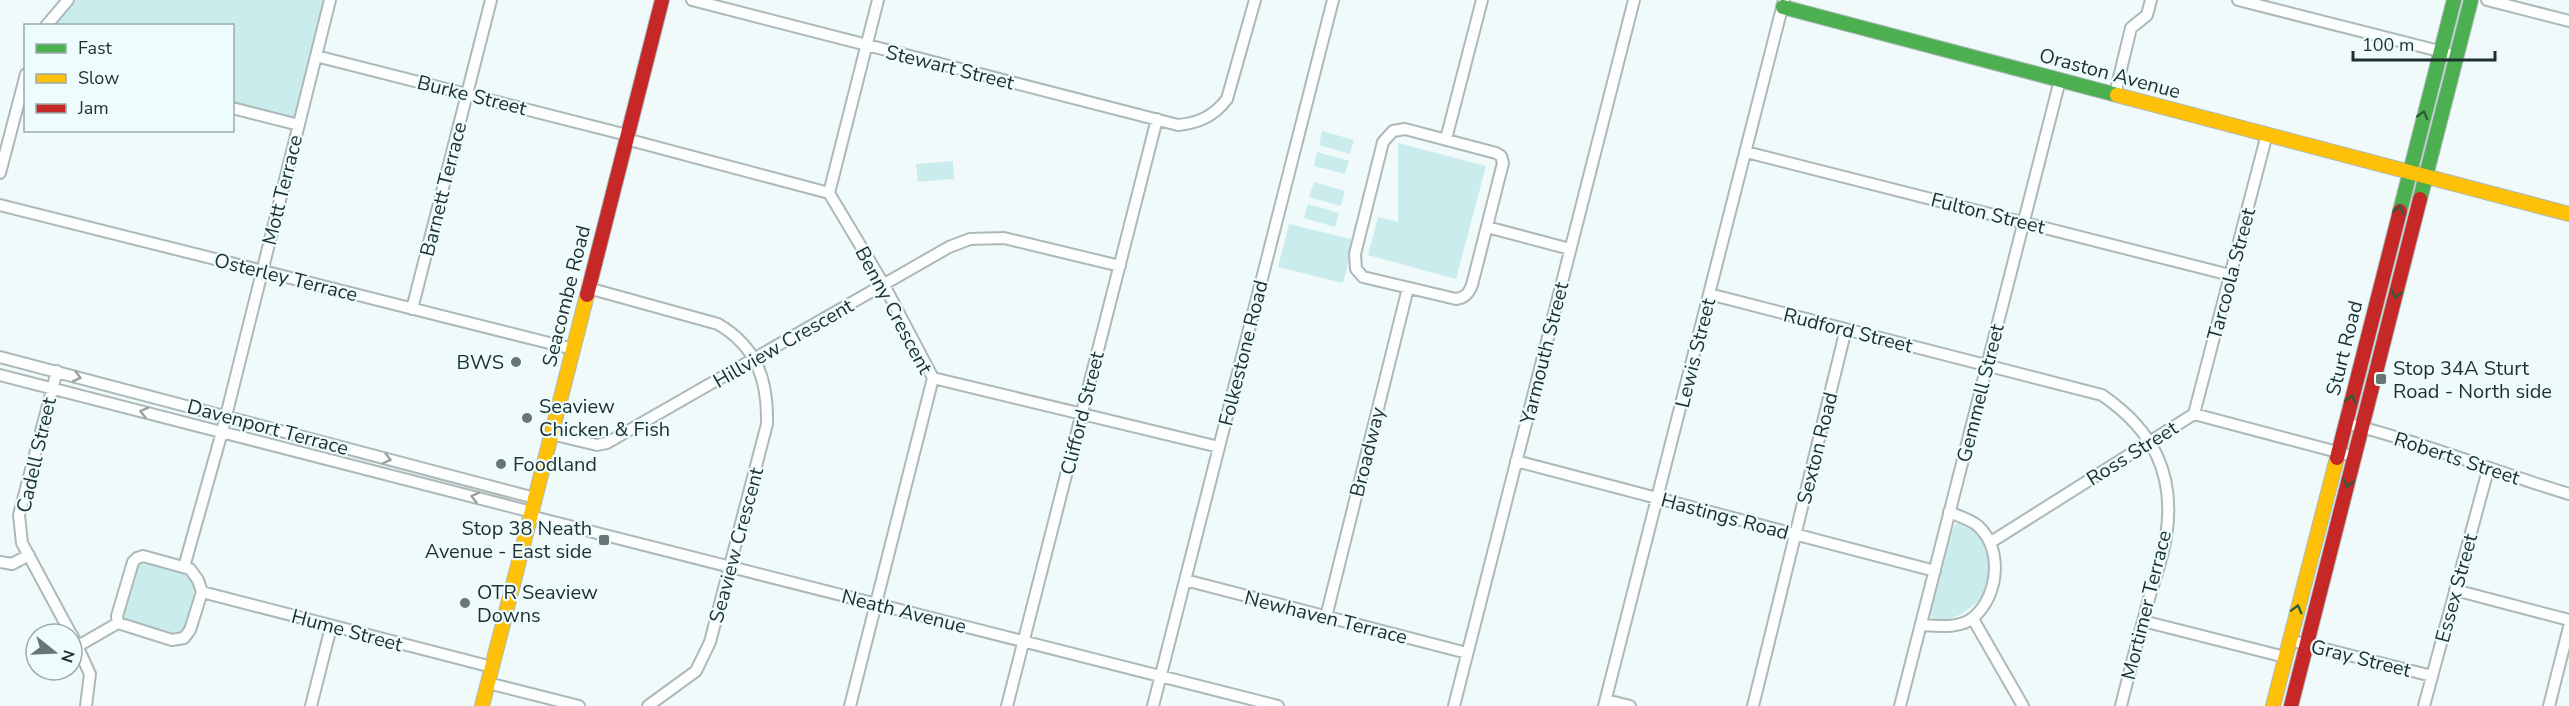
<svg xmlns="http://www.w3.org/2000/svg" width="2569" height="706" viewBox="0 0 2569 706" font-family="'Nunito Sans',sans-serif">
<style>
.green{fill:#cbecec}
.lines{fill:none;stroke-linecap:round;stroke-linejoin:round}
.street-casing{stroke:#adb9b9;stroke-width:14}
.fast-casing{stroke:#adb9b9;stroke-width:16}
.slow-casing{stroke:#adb9b9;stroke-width:16}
.jam-casing{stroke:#adb9b9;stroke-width:16}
.street{stroke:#fdfefe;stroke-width:10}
.fast{stroke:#4caf50;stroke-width:14}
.slow{stroke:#ffc107;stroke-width:14}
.jam{stroke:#c62828;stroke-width:14}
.oneway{stroke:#2f5c3b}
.oneway2{stroke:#99a1a1}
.poi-dot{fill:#687676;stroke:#edfdfd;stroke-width:2}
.labels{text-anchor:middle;stroke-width:4.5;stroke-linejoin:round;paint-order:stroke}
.street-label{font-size:20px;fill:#1f2f2f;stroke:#edfdfd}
.poi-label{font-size:20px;fill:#1f2f2f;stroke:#edfdfd;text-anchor:start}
</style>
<rect width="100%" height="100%" fill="#f0fafa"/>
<path class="green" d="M71,0h258l-32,123 -64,-17 -1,-80h-182z
M1322,131l32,9 -4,14 -31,-9z
M1398,143l88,23 -30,113 -88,-24 10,-38 20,5z
M1317,152l32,9 -4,13 -31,-8z
M953,161l1,18 -36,3 -2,-18z
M1314,182l31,9 -4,15 -32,-9z
M1308,204l31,9 -4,14 -31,-9z
M1289,224l65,16 -11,43 -65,-16z
M1957,523c27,0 36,37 31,58 -3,15 -13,24 -25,32 -10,6 -20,9 -31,5l-2,-4 23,-86z
M146,562l42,11c13,10 4,54 -7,60 -9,5 -45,-8 -56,-11l-3,-3 13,-52 5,-4z"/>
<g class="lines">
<g class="street-casing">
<path id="street" d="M692,0l486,125c21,-2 36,-9 49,-26l28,-99
M2238,0l209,53
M2487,0l82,21
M46,26l22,-26
M316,56l311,79
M2115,94l16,-66 16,-13 4,-15
M232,108l67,17
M1405,129l91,24 5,3 2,7 -31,122c-3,8 -7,13 -16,14l-93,-22 -7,-8 -1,-15 28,-112 10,-11z
M626,139l203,54 55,92 49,93 -83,328
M1446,139l36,-139
M1746,152l484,123
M0,173l26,-99
M829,193l49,-193
M0,205l573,144
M1487,227l83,22
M588,288l130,36c39,23 50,56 49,100l-57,218 -14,29 -48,35
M1709,294l393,101c51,35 74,79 64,142 -3,19 -10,39 -16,58 -10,37 -20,74 -29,111
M412,309l79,-309
M0,357l535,141
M57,371l-38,144 3,28 49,91
M0,375l532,137
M933,378l286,69
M2194,414l73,-280
M2345,423c77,19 148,48 224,71
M551,434l46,11 10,-2 342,-196 21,-8 34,-1 116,28
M1516,461l419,110
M530,516l748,190
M1991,542l203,-128 151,40
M143,556l47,13 8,11 4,12 -12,38 -6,8 -12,2 -54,-17 -1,-7 16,-54 4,-4z
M0,562l12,2 17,-9
M184,567l38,-135 108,-432
M1185,580l282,73
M2455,590l114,30
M202,592l290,75
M1326,617l82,-329
M1973,619l50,87
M2143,621l142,36
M1921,625c16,1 40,4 53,-8 25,-22 29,-68 4,-91 -6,-6 -20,-10 -29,-14
M72,635l18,39 -4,32
M2289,640l143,36
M78,646l40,-23
M488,683l91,23
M1606,700l24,6
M311,706l20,-79
M1007,706l150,-587
M1153,706l180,-706
M1454,706l180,-706
M1604,706l180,-706
M1753,706l93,-377
M1900,706l160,-626
M2424,706l64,-236
M2549,706l20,-79"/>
</g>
<g class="fast-casing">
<path id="fast" d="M1783,7l334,88
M2420,199l51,-199
M2400,211l54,-211"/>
</g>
<g class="slow-casing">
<path id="slow" d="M2117,95l452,119
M482,706l105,-411
M2273,706l64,-248"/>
</g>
<g class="jam-casing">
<path id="jam" d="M587,295l75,-295
M2337,458l63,-247
M2291,706l129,-507"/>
</g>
<use href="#street" class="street"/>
<use href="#fast" class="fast"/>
<use href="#slow" class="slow"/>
<use href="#jam" class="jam"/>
</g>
<defs><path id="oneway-chevron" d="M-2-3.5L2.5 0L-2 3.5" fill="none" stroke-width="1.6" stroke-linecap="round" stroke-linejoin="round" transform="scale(1.5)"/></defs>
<g class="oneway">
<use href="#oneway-chevron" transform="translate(2423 115) rotate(-75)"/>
<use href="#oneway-chevron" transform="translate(2399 210) rotate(-76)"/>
<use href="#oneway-chevron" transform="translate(2396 294) rotate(105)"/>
<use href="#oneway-chevron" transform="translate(2351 399) rotate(-76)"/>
<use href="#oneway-chevron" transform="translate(2348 483) rotate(104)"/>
<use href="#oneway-chevron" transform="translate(2297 609) rotate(-76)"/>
</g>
<g class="oneway2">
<use href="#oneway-chevron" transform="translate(77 377) rotate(15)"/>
<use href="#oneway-chevron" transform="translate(144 412) rotate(-165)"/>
<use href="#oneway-chevron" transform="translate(387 459) rotate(15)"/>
<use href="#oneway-chevron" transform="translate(475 497) rotate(-166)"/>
</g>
<g class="poi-dot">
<circle cx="516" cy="362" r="6"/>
<rect x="2375" y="373" width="12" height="12" rx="3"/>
<circle cx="527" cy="418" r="6"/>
<circle cx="501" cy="464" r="6"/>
<rect x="598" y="534" width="12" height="12" rx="3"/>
<circle cx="465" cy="603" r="6"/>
</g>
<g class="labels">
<g class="street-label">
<text transform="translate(950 67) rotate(14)" y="7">Stewart Street</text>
<text transform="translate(2110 73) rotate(15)" y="7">Oraston Avenue</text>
<text transform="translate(472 95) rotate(14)" y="7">Burke Street</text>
<text transform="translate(443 189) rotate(-76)" y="7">Barnett Terrace</text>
<text transform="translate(282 190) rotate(-76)" y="7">Mott Terrace</text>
<text transform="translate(1988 213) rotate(14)" y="7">Fulton Street</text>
<text transform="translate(2231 274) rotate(-75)" y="7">Tarcoola Street</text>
<text transform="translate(286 277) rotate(14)" y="7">Osterley Terrace</text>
<text transform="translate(566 296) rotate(-76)" y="7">Seacombe Road</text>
<text transform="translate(894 310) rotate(62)" y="7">Benny Crescent</text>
<text transform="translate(1848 330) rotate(14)" y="7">Rudford Street</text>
<text transform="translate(783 343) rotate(-30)" y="7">Hillview Crescent</text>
<text transform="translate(2344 348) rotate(-76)" y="7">Sturt Road</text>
<text transform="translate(1243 353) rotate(-76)" y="7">Folkestone Road</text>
<text transform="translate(1544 353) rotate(-76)" y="7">Yarmouth Street</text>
<text transform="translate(1695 353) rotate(-76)" y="7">Lewis Street</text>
<text transform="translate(1980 393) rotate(-76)" y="7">Gemmell Street</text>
<text transform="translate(1082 413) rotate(-76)" y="7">Clifford Street</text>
<text transform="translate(268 427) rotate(15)" y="7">Davenport Terrace</text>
<text transform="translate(1817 448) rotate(-76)" y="7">Sexton Road</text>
<text transform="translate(1367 452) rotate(-76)" y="7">Broadway</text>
<text transform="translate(2132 453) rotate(-32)" y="7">Ross Street</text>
<text transform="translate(36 455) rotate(-77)" y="7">Cadell Street</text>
<text transform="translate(2457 458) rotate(18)" y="7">Roberts Street</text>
<text transform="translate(1725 516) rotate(15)" y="7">Hastings Road</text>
<text transform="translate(736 545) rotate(-75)" y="7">Seaview Crescent</text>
<text transform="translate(2456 588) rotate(-75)" y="7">Essex Street</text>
<text transform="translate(2146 605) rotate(-76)" y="7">Mortimer Terrace</text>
<text transform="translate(904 611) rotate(14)" y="7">Neath Avenue</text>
<text transform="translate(1326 617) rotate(14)" y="7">Newhaven Terrace</text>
<text transform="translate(347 630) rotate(15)" y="7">Hume Street</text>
<text transform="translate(2361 658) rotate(14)" y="7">Gray Street</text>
</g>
<g class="poi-label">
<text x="504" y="369" text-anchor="end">BWS</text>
<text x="2393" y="375">Stop 34A Sturt<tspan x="2393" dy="23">Road - North side</tspan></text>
<text x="539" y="413">Seaview<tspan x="539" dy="23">Chicken &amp; Fish</tspan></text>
<text x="513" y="471">Foodland</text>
<text x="592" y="535" text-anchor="end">Stop 38 Neath<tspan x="592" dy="23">Avenue - East side</tspan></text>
<text x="477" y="599">OTR Seaview<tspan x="477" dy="23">Downs</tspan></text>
</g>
</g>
<rect x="24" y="24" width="210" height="108" fill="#edfdfd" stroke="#9babab" stroke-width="1.5"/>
<rect x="36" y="44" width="30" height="9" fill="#4caf50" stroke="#9babab" stroke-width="1.5"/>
<text x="78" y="54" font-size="18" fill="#1f2f2f">Fast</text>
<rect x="36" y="74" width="30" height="9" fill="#ffc107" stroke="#9babab" stroke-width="1.5"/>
<text x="78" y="84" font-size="18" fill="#1f2f2f">Slow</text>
<rect x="36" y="104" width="30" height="9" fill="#c62828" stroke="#9babab" stroke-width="1.5"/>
<text x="78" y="114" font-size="18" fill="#1f2f2f">Jam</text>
<g transform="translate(54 652) rotate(108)"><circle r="28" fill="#edfdfd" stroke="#9babab" stroke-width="1.5"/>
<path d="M0-4.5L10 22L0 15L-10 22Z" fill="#687676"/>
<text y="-9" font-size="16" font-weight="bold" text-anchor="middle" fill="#1f2f2f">N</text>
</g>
<path d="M2353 51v9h142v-9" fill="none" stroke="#1f2f2f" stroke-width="3"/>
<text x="2362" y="51" font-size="18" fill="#1f2f2f" stroke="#edfdfd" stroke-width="4.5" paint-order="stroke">100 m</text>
</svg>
